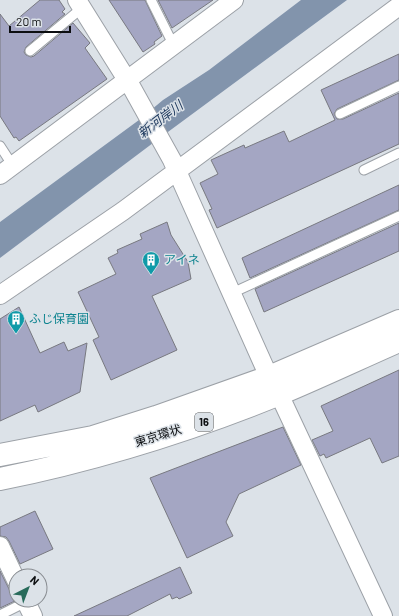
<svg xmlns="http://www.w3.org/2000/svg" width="399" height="616" viewBox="0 0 399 616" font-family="Barlow,'Noto Sans JP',sans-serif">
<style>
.water{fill:#8294ac}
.building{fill:#a4a6c3;stroke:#787980}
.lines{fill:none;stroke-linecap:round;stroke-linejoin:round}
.service-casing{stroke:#9ca1a7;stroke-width:11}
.minor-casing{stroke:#9ca1a7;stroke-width:20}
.trunk-casing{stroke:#9ca1a7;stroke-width:24}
.service{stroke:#fff;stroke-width:9}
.minor{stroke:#fff;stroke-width:18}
.trunk{stroke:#fff;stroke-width:22}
.labels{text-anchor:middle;stroke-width:3;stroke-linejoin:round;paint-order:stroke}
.shield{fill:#dce2e8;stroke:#4a4e51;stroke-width:1}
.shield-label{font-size:11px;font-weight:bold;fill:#0c0e10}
.culture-label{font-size:12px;fill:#0d838f;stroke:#dce2e8;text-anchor:start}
.street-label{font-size:12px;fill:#0c0e10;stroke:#dce2e8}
.water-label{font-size:13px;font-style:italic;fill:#203b5f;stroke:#dce2e8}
</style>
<rect width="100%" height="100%" fill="#dce2e8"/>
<path class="water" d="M301,0h46l-194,143 -153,115v-36l139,-102 24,-20 46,-30z"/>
<path class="building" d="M40,0h19l6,9 -3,3 3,2 -39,33 -2,5 2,3 5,2 3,-1 39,-33 17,20 -5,5 22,31 -88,62 -3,-4 -2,1 -14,-22v-102l9,12z
M109,0h36l17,36 -8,6 1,2 -12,8z
M158,0h55l-41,28z
M399,54v26l-62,29 -3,5 3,5h6l56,-26v51l-182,84 -8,-18 3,-1 -12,-26 18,-9 -7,-14 33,-15 1,3 39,-17 5,11 46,-22 -14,-30z
M399,185v25l-149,68 -8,-20z
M167,222l4,13 17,27 3,17 -39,17 25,54 -66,30 -18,-40 6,-3 -21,-45 38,-18 -8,-16 10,-5 -1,-3 25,-11 -2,-5z
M399,223v28l-135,61 -9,-23z
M19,307l21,46 24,-11 4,9 19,-8 -7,49 -42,20 -3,-7 -35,16v-102z
M399,370v86l-17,7 -12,-25 -44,20 -2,-4 -4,2 -8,-16 21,-9 -12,-25z
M283,427l18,38 -62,29 -13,28 7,14 -46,22 -37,-80z
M35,511l18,38 -33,15 -11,-23 -3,-4 -6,-1v-9z
M180,567l12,26 -13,6 -2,-2 -5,2 -2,-5 -43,22h-53z
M0,571l15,30 -15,7z"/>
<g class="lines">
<g class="service-casing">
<path id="service" d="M151,0l22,44
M30,51l52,-43
M340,114l59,-28
M0,146l13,20
M364,170l35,-17
M232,293l167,-77
M0,615l26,-13"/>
</g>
<g class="minor-casing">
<path id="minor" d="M77,0l55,88 40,72 97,217 10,17 104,222
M0,175l234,-175
M0,295l123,-84 276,-205
M0,546l16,34
M25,600l8,16"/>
</g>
<g class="trunk-casing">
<path id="trunk" d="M0,455l93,-18 63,-20 113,-40 130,-56
M0,479c94,-19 188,-48 277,-84 41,-17 81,-36 122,-54"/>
</g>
<use href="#service" class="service"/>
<use href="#minor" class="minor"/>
<use href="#trunk" class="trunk"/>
</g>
<defs>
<g id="building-pin" transform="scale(0.9)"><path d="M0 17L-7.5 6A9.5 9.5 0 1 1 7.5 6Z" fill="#0f9aa8" stroke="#dce2e8"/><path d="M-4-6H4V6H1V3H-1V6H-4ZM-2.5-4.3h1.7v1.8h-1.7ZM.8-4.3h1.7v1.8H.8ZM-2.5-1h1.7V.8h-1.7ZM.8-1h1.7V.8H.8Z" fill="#fff"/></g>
</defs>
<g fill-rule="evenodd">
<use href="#building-pin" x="151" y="260"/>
<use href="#building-pin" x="16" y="319"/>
</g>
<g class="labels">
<rect class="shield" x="195" y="413" width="18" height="18" rx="3"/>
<g class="shield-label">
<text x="204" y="426">16</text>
</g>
<g class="culture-label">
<text x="164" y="264">アイネ</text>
<text x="29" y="323">ふじ保育園</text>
</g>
<g class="street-label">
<text transform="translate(158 436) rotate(-17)" y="4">東京環状</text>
</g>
<g class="water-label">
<text transform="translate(160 119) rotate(-37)" y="5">新河岸川</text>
</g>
</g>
<g transform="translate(28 588) rotate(42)"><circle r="19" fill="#dce2e8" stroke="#898d92"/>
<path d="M0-3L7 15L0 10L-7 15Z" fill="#286b5b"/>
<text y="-6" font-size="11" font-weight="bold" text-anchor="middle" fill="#0c0e10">N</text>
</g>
<path d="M10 26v6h60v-6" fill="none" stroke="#0c0e10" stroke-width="2"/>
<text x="16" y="26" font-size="12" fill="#0c0e10" stroke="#dce2e8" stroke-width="3" paint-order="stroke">20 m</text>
</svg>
